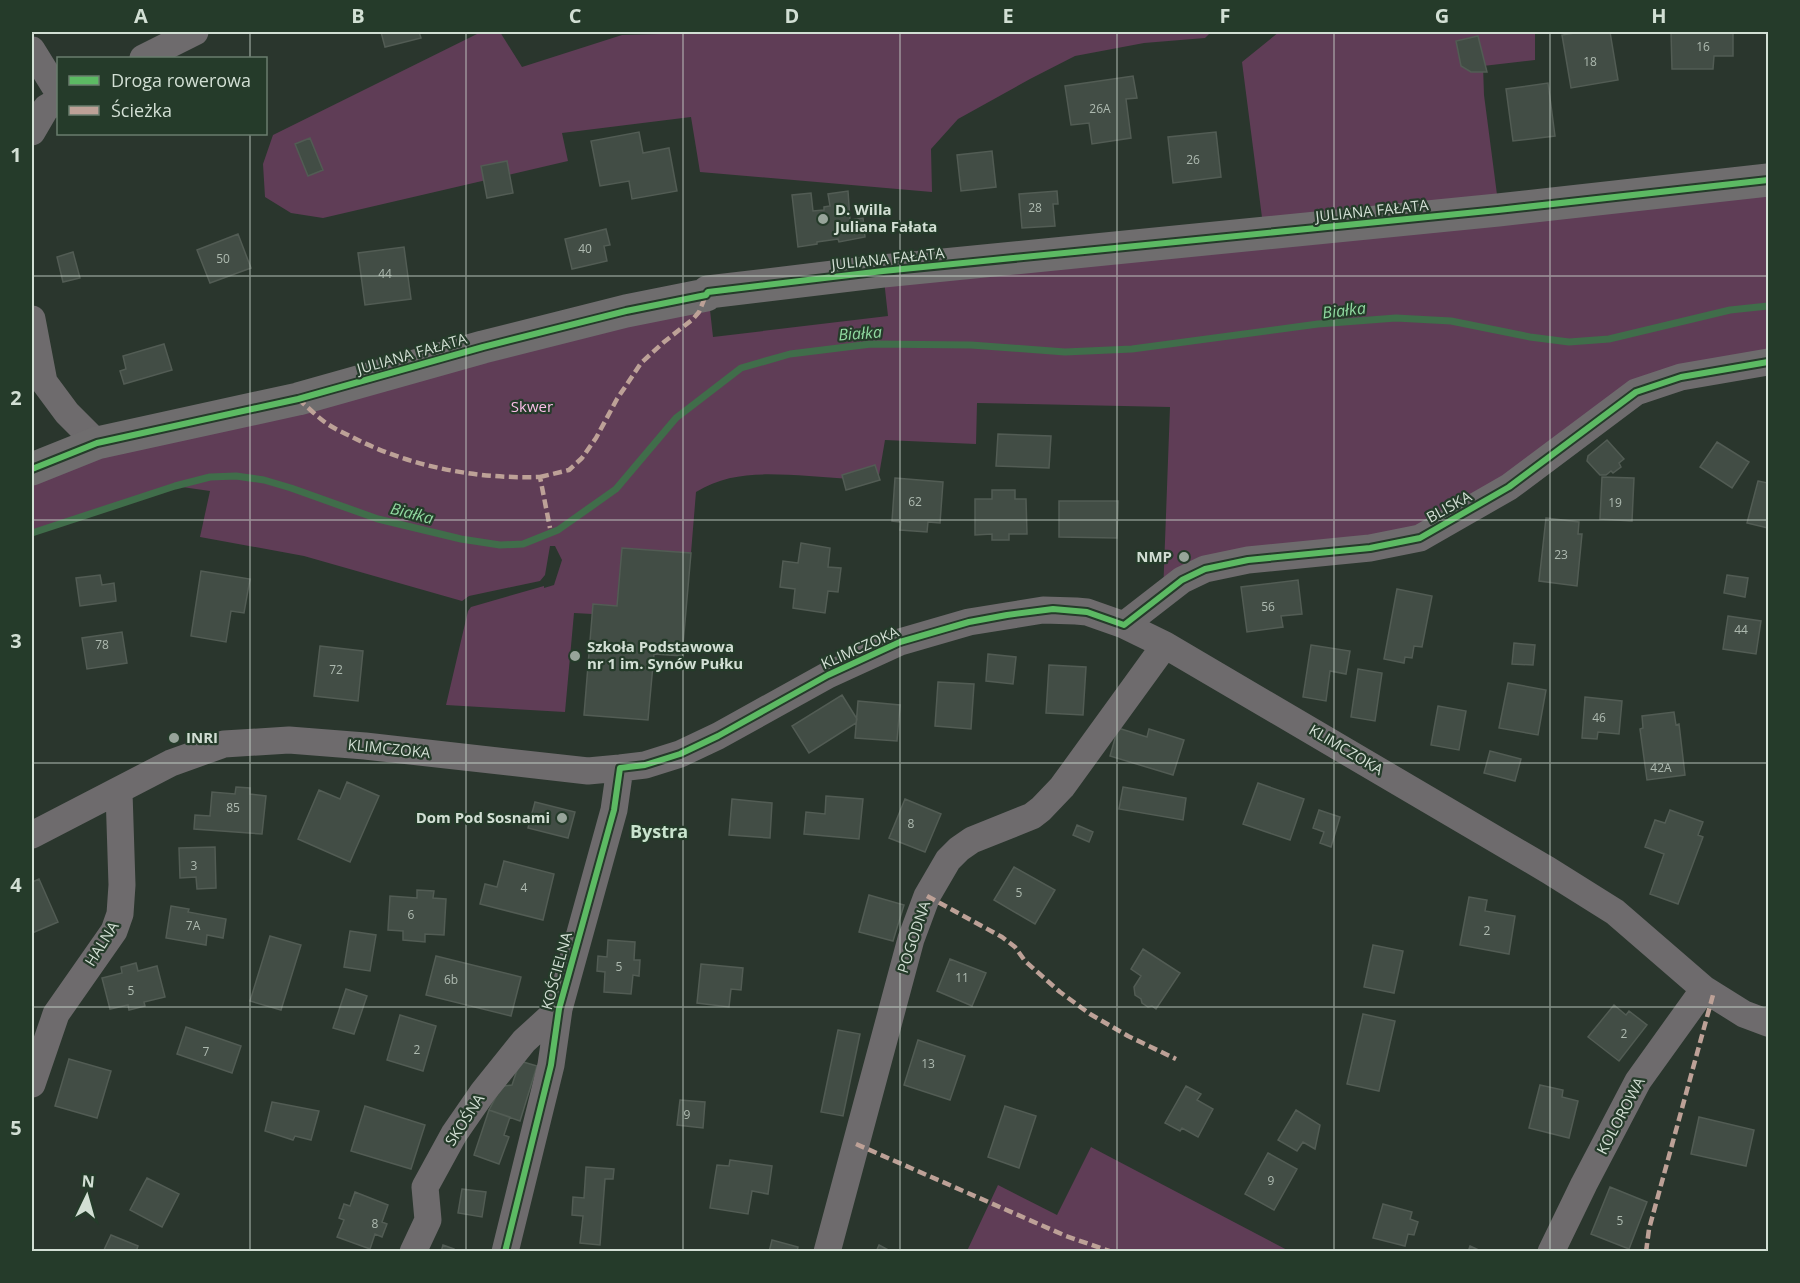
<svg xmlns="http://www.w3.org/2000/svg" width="1800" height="1283" viewBox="0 0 1800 1283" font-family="'Open Sans',sans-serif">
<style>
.green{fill:#5f3d56}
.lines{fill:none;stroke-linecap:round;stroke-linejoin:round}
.stream{stroke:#406d4a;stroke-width:7}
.building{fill:#424d45;stroke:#525c54;stroke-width:1.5}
.street{stroke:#6e6b6d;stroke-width:27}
.secondary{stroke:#6f6d6e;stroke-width:33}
.quiet{stroke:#bda197;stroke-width:4.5;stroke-dasharray:9 4.5;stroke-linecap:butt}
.cycleway-casing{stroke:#253b2a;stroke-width:10}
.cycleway{stroke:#5cba63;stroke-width:6}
.grid{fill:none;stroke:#d2dfd4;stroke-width:1.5;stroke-opacity:0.55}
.poi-dot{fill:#97a49a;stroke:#253b2a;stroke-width:2}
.labels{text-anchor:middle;stroke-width:4.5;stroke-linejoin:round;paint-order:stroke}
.number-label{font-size:12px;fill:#aebab0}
.poi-label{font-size:15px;font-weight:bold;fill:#d2dfd4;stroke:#253b2a;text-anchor:start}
.street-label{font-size:15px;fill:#d2dfd4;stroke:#253b2a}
.park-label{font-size:15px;fill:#fbbfe9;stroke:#253b2a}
.water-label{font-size:16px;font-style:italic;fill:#90d9a0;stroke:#253b2a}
.quarter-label{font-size:18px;font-weight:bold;fill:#c9e4ce;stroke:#253b2a}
.neatline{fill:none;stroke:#d2dfd4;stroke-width:2}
.grid-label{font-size:20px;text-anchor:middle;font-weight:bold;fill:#d2dfd4}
</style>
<rect width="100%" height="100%" fill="#2a362d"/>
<path class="green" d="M481,32h19l22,35 100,-32 115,-3h474l-6,6 -61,5 -69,13 -45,23 -72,40 -27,30 1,43 -232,-20 -9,-55 -129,16 6,28 -245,57 -32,-5 -26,-16 -2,-33 10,-29z
M1279,32h256v28l-52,6 1,29 15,115 269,-31v182l-87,16 -261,161 -172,22 -85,35 7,-188 -193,-4 -1,41 -91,-4 -7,41c-23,-2 -46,-3 -69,-5 -40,-2 -78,-6 -113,16l-5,61 -69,-5 -5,58 -23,-2 -2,10 -18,-1 -9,99 -119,-7 22,-94 3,-4 73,-21v2l10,-3 8,-25 -7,-14h-5l-5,29 -5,6 -71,15 -7,5 -158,-45 -104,-19 10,-46 -35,-5 -143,46v-63l676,-177 5,45 175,-21 -5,-45 381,-38 -22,-171z
M1091,1147l198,104h-322l31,-66 59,30z"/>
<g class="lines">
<path class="stream" d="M32,533l143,-47 35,-9 26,-1 28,4 27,8 87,31 83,20 39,6 23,-1 35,-14 58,-41 60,-71 65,-50 49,-14 81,-10 100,1 94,7 67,-3 186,-25 78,-6 55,3 79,16 39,5 40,-3 121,-29 38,-4"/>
</g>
<path class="building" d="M381,32h38l2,6 -36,9z
M1581,32h29l8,48 -47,8 -9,-53z
M1671,32h62v24h-19l-1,13h-41z
M1478,36l9,36h-16l-10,-6 -5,-25z
M1133,76l4,22 -11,1 5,39 -39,6 -3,-21 -18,2 -6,-39z
M1548,83l7,53 -42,5 -7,-52z
M639,132l4,21 26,-5 8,43 -45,8 -3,-18 -29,5 -9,-45z
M1216,132l5,45 -48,6 -5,-46z
M310,138l13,32 -15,6 -13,-32z
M992,151l4,36 -35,4 -4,-36z
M507,161l6,32 -26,5 -6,-32z
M848,191l2,29 13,-2 2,19 -26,5 -1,-3 -21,3v2l-19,3 -6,-52 19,-2 2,18 11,-1v-3l6,-1 -2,-12z
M1057,191l1,13h-5l2,22 -33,2 -3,-34z
M606,229l4,16 -6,1 3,15 -35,8 -7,-30z
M238,234l13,34 -41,15 -13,-33z
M404,247l7,52 -46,6 -7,-52z
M73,252l7,26 -17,4 -6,-25z
M164,344l8,26 -48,14 -4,-13 6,-2 -3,-13z
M998,434l53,2 -2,32 -53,-2z
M1607,440l17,19 -5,4 2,4 -8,6 -2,-2 -5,4h-6l-13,-14 1,-5z
M1717,442l32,20 -17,26 -32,-21z
M875,465l5,15 -34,10 -4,-15z
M1602,477l32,1 -2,43 -32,-2z
M895,478l48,4 -3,41 -12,-1 -1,10 -27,-2 1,-8 -9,-1z
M1758,481l10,2v45l-21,-5z
M992,490h23v9h11l1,35h-18v6h-17v-6l-17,1v-36h17z
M1059,501h59l-1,37 -58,-1z
M1546,518l33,4 -1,12h4l-5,52 -38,-5z
M801,543l29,5 -2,19 13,1 -3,24 -10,-1 -3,22 -32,-5 2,-19 -15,-2 3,-26 15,2z
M622,548l69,5 -9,103 -28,-2 -6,66 -64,-5 9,-111 24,2z
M201,571l49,8 -6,34 -13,-2 -5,31 -35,-6z
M100,575l2,10 12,-2 2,18 -36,5 -4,-28z
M1727,575l21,3 -3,19 -21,-4z
M1298,580l4,34 -21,2 2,11 -36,5 -6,-45z
M1397,589l35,7 -10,51 -8,-1 -2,12 -7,-1 -1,6 -20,-4z
M1728,616l33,5 -5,33 -33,-5z
M122,632l5,31 -40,6 -5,-31z
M1514,643l21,2 -2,20 -21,-1z
M1311,645l39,6 -4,23 -16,-3 -4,30 -23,-4z
M320,646l43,5 -5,50 -44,-5z
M988,654l28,3 -3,27 -27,-3z
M1049,665l37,2 -3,48 -37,-2z
M1358,669l24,4 -7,48 -24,-4z
M938,682l36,2 -3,45 -36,-3z
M1508,683l38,7 -8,45 -39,-7z
M842,695l15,24 -1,4 -47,30 -17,-27z
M1585,697l37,4 -3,33 -21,-2 -1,7 -15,-1z
M858,701l42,4 -3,36 -42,-3z
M1438,706l28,5 -7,39 -28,-5z
M1674,712l2,13 3,-1 6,51 -38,5 -7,-51 3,-1 -1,-12z
M1118,728l29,9 2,-8 35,11 -11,35 -63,-19z
M1490,751l31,8 -6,22 -31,-8z
M347,782l32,14 -29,66 -52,-23 21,-49 21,9z
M1258,783l46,16 -14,41 -47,-16z
M236,787l14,1v6l16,2 -4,38 -68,-5 1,-14 15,1 2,-24 23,2z
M1123,787l63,11 -3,22 -64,-11z
M826,796l37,3 -4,40 -55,-5 2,-22 19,2z
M732,799l40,4 -2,35 -41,-3z
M905,799l36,15 -16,38 -36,-14z
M535,802l40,10 -7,26 -40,-10z
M1319,810l21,7 -9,30 -11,-4 4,-11 -11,-4z
M1670,810l33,12 -5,13 5,2 -25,67 -28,-10 14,-40 -19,-7 10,-27 10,3z
M1077,825l16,7 -4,10 -16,-7z
M215,847l1,41 -19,1 -1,-12 -16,1 -1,-30z
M504,861l50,13 -11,46 -63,-16 5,-20 12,3z
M1014,867l41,23 -20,34 -41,-24z
M39,879l19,43 -26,11v-51z
M417,890l17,1 -1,7 13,1 -2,36 -19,-1v8l-22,-2v-9l-15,-1 2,-34 27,2z
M869,895l35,10 -11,36 -34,-9z
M1469,897l18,3 -2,11 30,5 -6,38 -49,-9z
M171,906l18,3 -1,3 38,7 -3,19 -16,-3 -1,10 -40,-7z
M350,931l26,4 -6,36 -26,-4z
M270,936l31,9 -20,65 -31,-9z
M608,940l27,2 -1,18h6l-1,16 -6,-1 -2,19 -27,-2 1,-20 -8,-1 1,-15 9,1z
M1373,945l30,6 -9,42 -30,-6z
M1143,949l37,24 -24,36 -4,-3 -4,1 -6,-4 -1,-4 -6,-4 -1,-8 7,-11 -10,-7z
M436,956l85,21 -10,39 -85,-21z
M950,959l36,14 -14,33 -35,-15z
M136,963l2,8 19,-5 8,31 -21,5 1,4 -16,4 -1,-5 -18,4 -8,-31 20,-5 -1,-6z
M701,964l42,4 -2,22 -10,-1 -2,18 -32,-4z
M346,989l21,7 -13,38 -21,-6z
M1614,1005l12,10 3,-4 18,14 -28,36 -31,-24z
M1363,1014l32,7 -16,70 -32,-7z
M400,1015l36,11 -13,45 -36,-11z
M186,1027l55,19 -9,27 -55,-19z
M838,1030l22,4 -17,82 -22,-4z
M918,1040l47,16 -15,44 -46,-15z
M69,1059l42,12 -14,47 -42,-12z
M520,1061l17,5 -17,55 -31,-11 10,-19 5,-5 8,-1z
M1540,1085l23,5 -1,7 16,4 -9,37 -40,-10z
M1186,1086l15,8 -4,6 16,9 -15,28 -16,-9 -2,3 -15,-8z
M680,1100l25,2 -2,26 -26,-3z
M272,1102l47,9 -8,29 -16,-4 -2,4 -28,-9z
M365,1106l60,19 -14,44 -60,-18z
M1005,1106l31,10 -17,52 -31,-11z
M489,1110l21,7 -6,18 5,2 -10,27 -25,-9z
M1296,1110l24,15 -5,24 -12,-7 -6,9 -19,-11z
M1699,1117l55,13 -8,36 -55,-12z
M1268,1153l29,16 -23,41 -29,-16z
M730,1160l42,6 -4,28 -16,-3 -4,23 -38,-6 7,-43 12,1z
M586,1167l28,2 -1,10h-8l-5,66 -20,-2 3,-27 -11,-1 1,-18 11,1z
M147,1178l32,16 -17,33 -32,-17z
M1610,1187l37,15 -18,47 -38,-15z
M462,1189l24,3 -4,25 -24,-4z
M355,1192l33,13 -6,17 5,2 -5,13 -7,-3 -5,15 -33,-12 7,-17 -5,-2 5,-14 6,2z
M1383,1204l29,8 -2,7 8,3 -4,13 -6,-1 -3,12 -32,-8z
M111,1235l27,11 -2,6h-33z
M772,1240l26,7 -1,5h-28z
M443,1245l11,4 -1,3h-12z
M879,1245l13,7h-16z
M1470,1246l13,6h-15z"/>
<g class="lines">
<path class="street" d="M32,50l26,42
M143,58l52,-26
M32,132l14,-24 12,-7
M32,319l12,63 23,31 30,30
M1124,625l58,-45 23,-11 43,-9 122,-12 50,-10 89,-51 127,-95 45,-15 87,-15
M32,835l139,-72 53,-19 65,-4 76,6 223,25 32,-3 25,-3 35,-11 38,-18 110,-61 72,-33 69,-20 74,-12 33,1 11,1 37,13 41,20 383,225 67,42 89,77 40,25 24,9
M32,1084l24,-70 58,-83 6,-17 2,-29 -3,-93
M413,1252l15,-32 -3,-33 29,-53 29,-42 41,-51 35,-32
M505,1252l46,-187 8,-56 55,-199 6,-42
M827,1252l84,-313 16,-43 21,-36 11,-11 13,-9 60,-24 9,-7 21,-22 103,-142
M1551,1252l33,-68 54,-103 66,-92"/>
<path class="secondary" d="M32,469l65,-26 201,-44 185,-52 143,-36 80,-16 2,-3 175,-21 615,-61 270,-30"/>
<path class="quiet" d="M298,399c10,8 20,19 31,26 8,5 17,9 25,13 57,29 122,41 186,39l10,51
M540,477l29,-7 13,-12 14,-20 21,-39 24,-36 23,-21 29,-23 6,-7 7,-17
M927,896l75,41 13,10 10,14 35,31 30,22 38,22 48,23
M856,1144l210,92 46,16
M1646,1252l3,-23 64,-234"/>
<g class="cycleway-casing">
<path id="cycleway" d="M32,469l65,-26 201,-44 185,-52 143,-36 80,-16 2,-3 175,-21 615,-61 270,-30
M505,1252l46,-187 8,-56 55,-199 6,-42 25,-3 35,-11 38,-18 110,-61 72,-33 69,-20 38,-7 46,-6 34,3 37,13 58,-45 23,-11 43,-9 122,-12 50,-10 89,-51 127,-95 45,-15 87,-15"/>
</g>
<use href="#cycleway" class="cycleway"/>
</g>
<path class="grid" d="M250,32v26M466,32v1220M683,32v1220M900,32v1220M1117,32v1220M1334,32v1220M1550,32v1220M250,134v1118M32,276h1736M32,520h1736M32,763h1736M32,1007h1736"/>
<g class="poi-dot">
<circle cx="823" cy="219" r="6"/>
<circle cx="1184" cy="557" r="6"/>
<circle cx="575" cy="656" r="6"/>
<circle cx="174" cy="738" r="6"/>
<circle cx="562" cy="818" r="6"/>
</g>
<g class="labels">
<g class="number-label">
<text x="1703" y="51">16</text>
<text x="1590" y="66">18</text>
<text x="1100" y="113">26A</text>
<text x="1193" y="164">26</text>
<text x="1035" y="212">28</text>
<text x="585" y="253">40</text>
<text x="223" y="263">50</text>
<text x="385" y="278">44</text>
<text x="915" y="506">62</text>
<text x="1615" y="507">19</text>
<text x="1561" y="559">23</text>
<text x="1268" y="611">56</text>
<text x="1741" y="634">44</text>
<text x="102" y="649">78</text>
<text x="336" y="674">72</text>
<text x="1599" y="722">46</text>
<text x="1661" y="772">42A</text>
<text x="233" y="812">85</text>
<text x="911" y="828">8</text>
<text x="194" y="870">3</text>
<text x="524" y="892">4</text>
<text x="1019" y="897">5</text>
<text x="411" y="919">6</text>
<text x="193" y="930">7A</text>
<text x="1487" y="935">2</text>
<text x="619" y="971">5</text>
<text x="962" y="982">11</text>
<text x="451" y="984">6b</text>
<text x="131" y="995">5</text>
<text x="1624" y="1038">2</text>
<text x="417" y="1054">2</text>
<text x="206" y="1056">7</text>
<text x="928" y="1068">13</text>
<text x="687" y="1119">9</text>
<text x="1271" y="1185">9</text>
<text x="1620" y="1225">5</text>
<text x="375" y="1228">8</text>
</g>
<g class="poi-label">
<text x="835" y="215">D. Willa<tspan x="835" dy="17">Juliana Fałata</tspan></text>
<text x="1172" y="562" text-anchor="end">NMP</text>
<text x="587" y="652">Szkoła Podstawowa<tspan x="587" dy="17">nr 1 im. Synów Pułku</tspan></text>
<text x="186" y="743">INRI</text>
<text x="550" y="823" text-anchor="end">Dom Pod Sosnami</text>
</g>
<g class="street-label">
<text transform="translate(1372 211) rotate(-6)" y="5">JULIANA FAŁATA</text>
<text transform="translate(888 259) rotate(-6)" y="5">JULIANA FAŁATA</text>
<text transform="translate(412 354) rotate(-16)" y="5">JULIANA FAŁATA</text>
<text transform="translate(1449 507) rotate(-29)" y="5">BLISKA</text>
<text transform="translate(860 648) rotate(-24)" y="5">KLIMCZOKA</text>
<text transform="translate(389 749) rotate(6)" y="5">KLIMCZOKA</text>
<text transform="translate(1346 750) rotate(31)" y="5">KLIMCZOKA</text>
<text transform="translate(914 937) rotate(-72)" y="5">POGODNA</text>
<text transform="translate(102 944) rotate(-58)" y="5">HALNA</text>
<text transform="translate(557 971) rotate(-75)" y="5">KOŚCIELNA</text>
<text transform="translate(1621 1116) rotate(-62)" y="5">KOLOROWA</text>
<text transform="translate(465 1120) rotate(-57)" y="5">SKOŚNA</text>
</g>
<g class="park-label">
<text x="532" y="412">Skwer</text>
</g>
<g class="water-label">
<text transform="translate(1344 310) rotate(-7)" y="6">Białka</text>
<text transform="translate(860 333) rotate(-4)" y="6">Białka</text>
<text transform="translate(412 513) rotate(14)" y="6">Białka</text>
</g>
<g class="quarter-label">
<text x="659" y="838">Bystra</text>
</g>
</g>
<rect width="1800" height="1283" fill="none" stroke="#253b2a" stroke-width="66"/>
<rect x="57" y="57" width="210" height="78" fill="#253b2a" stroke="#6a7d6e" stroke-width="1.5"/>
<rect x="69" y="76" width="30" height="9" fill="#5cba63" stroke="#6a7d6e" stroke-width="1.5"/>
<text x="111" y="87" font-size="18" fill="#d2dfd4">Droga rowerowa</text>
<rect x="69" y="106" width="30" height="9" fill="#bda197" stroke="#6a7d6e" stroke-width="1.5"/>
<text x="111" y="117" font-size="18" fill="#d2dfd4">Ścieżka</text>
<g transform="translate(87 1196) rotate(5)" stroke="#253b2a" stroke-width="4.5" paint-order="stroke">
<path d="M0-4.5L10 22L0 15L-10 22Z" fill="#d2dfd4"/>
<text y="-9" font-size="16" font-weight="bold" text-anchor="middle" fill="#d2dfd4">N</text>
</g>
<rect x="33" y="33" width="1734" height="1217" class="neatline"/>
<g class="grid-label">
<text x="141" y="23">A</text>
<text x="358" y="23">B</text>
<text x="575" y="23">C</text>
<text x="792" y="23">D</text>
<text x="1008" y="23">E</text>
<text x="1225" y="23">F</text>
<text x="1442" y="23">G</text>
<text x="1659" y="23">H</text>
<text x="16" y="162">1</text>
<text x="16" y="405">2</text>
<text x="16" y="648">3</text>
<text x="16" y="892">4</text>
<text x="16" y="1135">5</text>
</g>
</svg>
